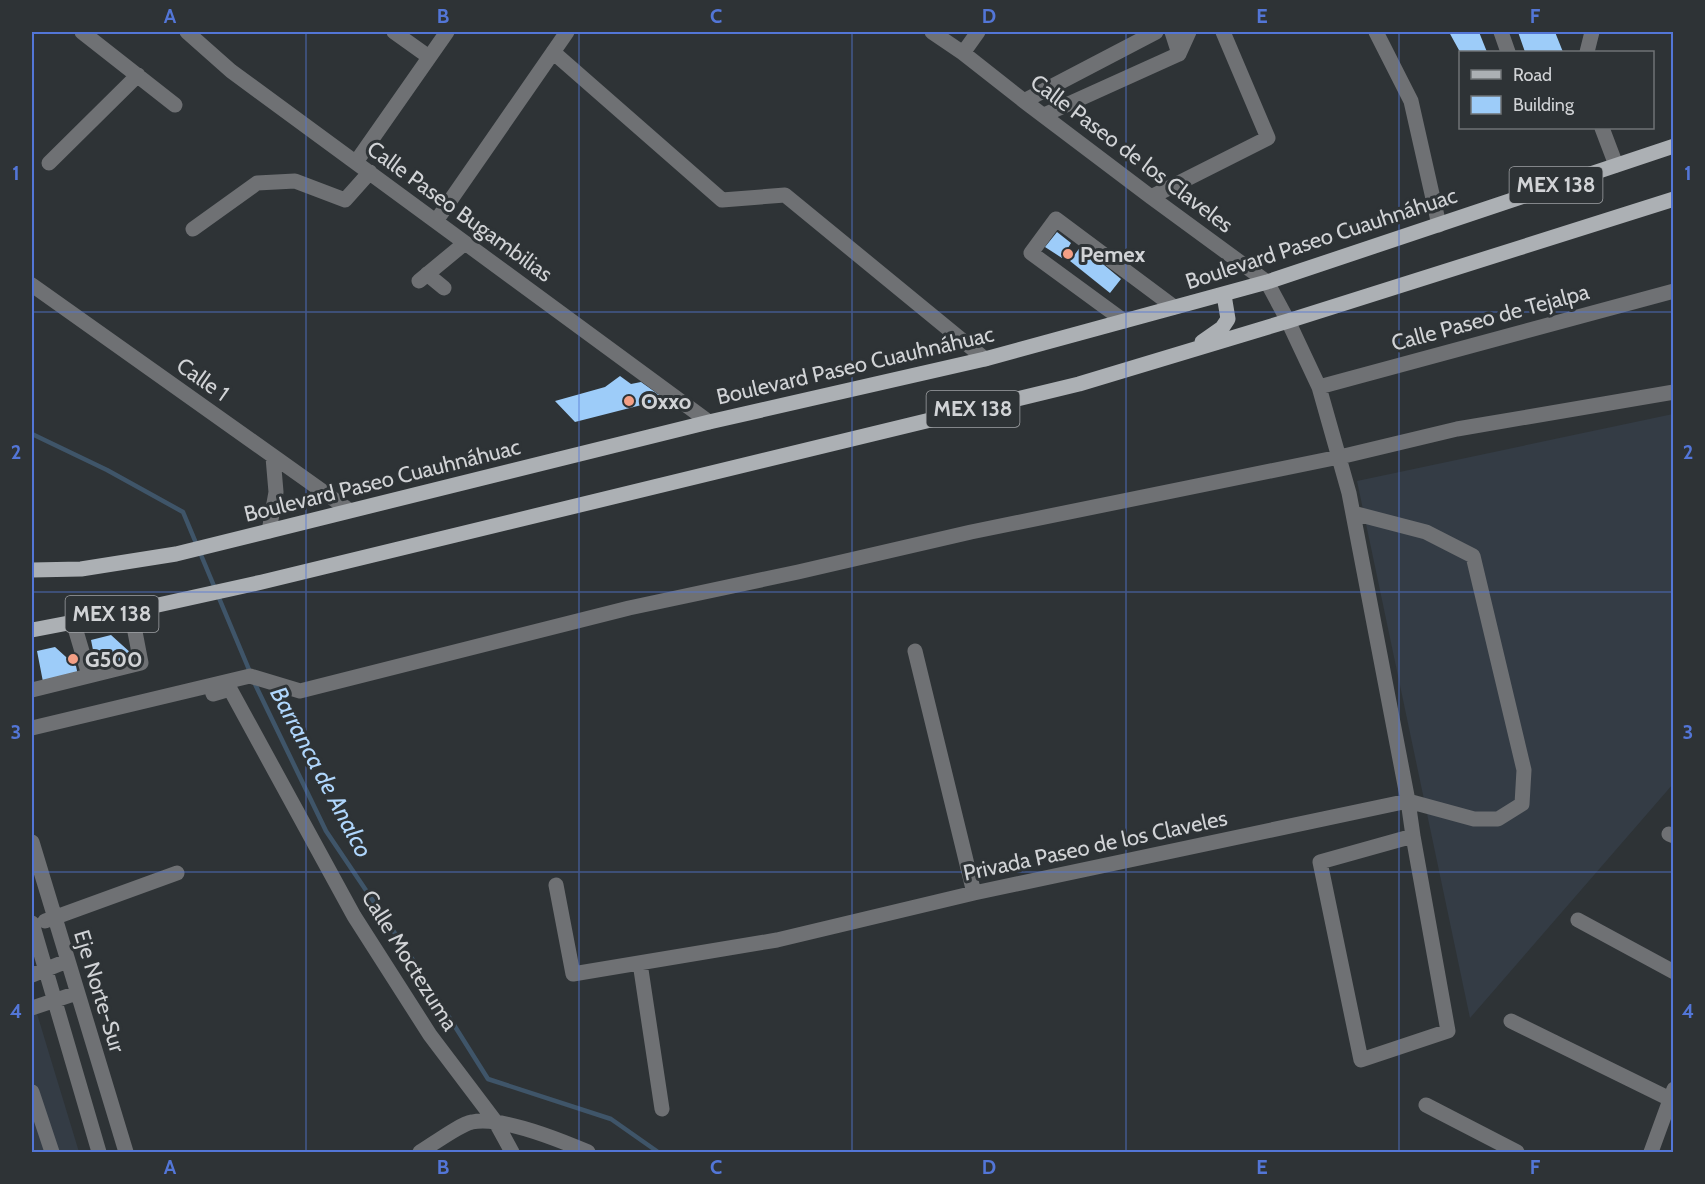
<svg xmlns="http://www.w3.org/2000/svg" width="1705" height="1184" viewBox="0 0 1705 1184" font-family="Cabin,sans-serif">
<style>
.built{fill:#343c45}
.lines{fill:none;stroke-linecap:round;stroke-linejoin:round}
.stream{stroke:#3f5569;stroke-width:4.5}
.building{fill:#9dccf9}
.minor{stroke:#6f7174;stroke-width:15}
.major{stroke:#acb0b4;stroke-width:15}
.grid{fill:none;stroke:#5376d7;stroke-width:1.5;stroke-opacity:0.55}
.poi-dot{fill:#f39f85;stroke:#2e3336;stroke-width:2}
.labels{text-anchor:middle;stroke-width:6;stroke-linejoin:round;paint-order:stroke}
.shield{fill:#2e3336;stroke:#a0a3a6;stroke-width:1.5}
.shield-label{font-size:21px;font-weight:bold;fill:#d1d3d6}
.street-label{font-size:22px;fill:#d1d3d6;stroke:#2e3336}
.poi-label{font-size:22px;font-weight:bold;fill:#d1d3d6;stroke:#2e3336;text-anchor:start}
.water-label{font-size:24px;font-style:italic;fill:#afd6fc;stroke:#2e3336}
.neatline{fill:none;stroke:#5376d7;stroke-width:2}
.grid-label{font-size:20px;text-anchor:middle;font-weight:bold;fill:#5376d7}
</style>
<rect width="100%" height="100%" fill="#2e3336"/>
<path class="built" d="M1673,414v370l-203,234 -113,-537z
M32,997l16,53 31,102h-47z"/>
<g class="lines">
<path class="stream" d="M32,434l75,36 76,42 67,160
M253,680l73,151 89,132 73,116 123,40 47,33"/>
</g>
<path class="building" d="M1449,32h30l8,20h-27z
M1518,32h37l8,20h-38z
M1057,232l14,11 -9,15 -17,-11z
M1081,246l40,33 -11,14 -40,-32z
M620,376l11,8 10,-2 24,17 -90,23 -20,-21 50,-14z
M111,635l21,19 1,14 -35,7 -7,-35z
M55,647l21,19 3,14 -35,7 -7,-36z"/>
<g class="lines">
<path class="minor" d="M82,32l93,73
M187,32l44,39 478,351
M394,32l35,25
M932,32l31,21 61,48 127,96 116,85 21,39 31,66 30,106 59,308 5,35 35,195 -87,29 -41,-198 93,-26
M1172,32l7,22
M1376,32l35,69 28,124
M1501,32l7,20
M553,52l169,148 63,-5 200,164
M1587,52l5,-20
M963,53l15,-21
M1024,101l132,-69
M1044,115l135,-61 10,-22
M1602,128l14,37
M356,162l91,-130
M49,163l89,-88
M1151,197l117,-59 -45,-106
M436,221l131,-189
M193,229l64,-46 38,-2 50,19 25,-28
M427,274l17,14
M419,281l46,-38
M32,285l317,225
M1124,321l-93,-68 25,-34 118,88
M1319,387l355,-96
M269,531l7,-39 -3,-35
M73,621l16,54
M915,651l59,242
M32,690l109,-27 -10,-52
M213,694l17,-5 124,227 76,119 65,86 17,31
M32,728l218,-52 50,15 329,-83 169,-36 173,-40 373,-76 113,-27 217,-37
M1669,834l5,2
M32,842l94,310
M556,885l17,89 204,-34 197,-47 434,-92 66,18h24l24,-15 2,-34 -51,-214 -47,-24 -73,-19
M1578,920l96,52
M45,921l132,-48
M32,923l67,229
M640,963l22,146
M32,975l35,-14
M32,1008l45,-15
M1511,1021l163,80
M32,1092l20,60
M1426,1105l91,47
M420,1152c12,-7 40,-28 52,-30 30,-6 88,18 116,30
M1651,1152l23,-63"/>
<path class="major" d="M1202,342l20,-14 6,-9 -4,-24
M32,570l49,-1 95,-15 533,-132 276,-63 282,-77 407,-136
M32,630l99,-19 131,-29 817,-198 209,-63 386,-122"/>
</g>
<path class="grid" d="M306,32v1120M579,32v1120M852,32v1120M1126,32v1120M1399,32v1120M32,312h1642M32,592h1642M32,872h1642"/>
<g class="poi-dot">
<circle cx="1068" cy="254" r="6"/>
<circle cx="629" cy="401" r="6"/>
<circle cx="73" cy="659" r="6"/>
</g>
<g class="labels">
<g class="shield">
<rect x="1509.5" y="167" width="93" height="36" rx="4.5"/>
<rect x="926.5" y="391" width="93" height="36" rx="4.5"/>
<rect x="65.5" y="596" width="93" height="36" rx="4.5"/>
</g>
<g class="shield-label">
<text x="1556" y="192">MEX 138</text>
<text x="973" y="416">MEX 138</text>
<text x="112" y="621">MEX 138</text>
</g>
<g class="street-label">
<text transform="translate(1132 153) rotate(37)" y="8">Calle Paseo de los Claveles</text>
<text transform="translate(460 211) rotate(36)" y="8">Calle Paseo Bugambilias</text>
<text transform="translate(1321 238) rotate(-18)" y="8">Boulevard Paseo Cuauhnáhuac</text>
<text transform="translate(1490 317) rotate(-15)" y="8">Calle Paseo de Tejalpa</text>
<text transform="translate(855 365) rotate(-13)" y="8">Boulevard Paseo Cuauhnáhuac</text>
<text transform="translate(203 379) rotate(35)" y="8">Calle 1</text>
<text transform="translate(382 480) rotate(-14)" y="8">Boulevard Paseo Cuauhnáhuac</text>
<text transform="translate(1095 845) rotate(-12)" y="8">Privada Paseo de los Claveles</text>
<text transform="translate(410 960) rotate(58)" y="8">Calle Moctezuma</text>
<text transform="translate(100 991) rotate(73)" y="8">Eje Norte-Sur</text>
</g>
<g class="poi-label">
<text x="1080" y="262">Pemex</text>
<text x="641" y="409">Oxxo</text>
<text x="85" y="667">G500</text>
</g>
<g class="water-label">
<text transform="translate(321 772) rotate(62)" y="8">Barranca de Analco</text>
</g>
</g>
<rect width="1705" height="1184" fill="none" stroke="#2e3336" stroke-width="66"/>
<rect x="1459" y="51" width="195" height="78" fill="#2e3336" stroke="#6f7376" stroke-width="1.5"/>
<rect x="1471" y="70" width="30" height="9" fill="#acb0b4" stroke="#6f7376" stroke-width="1.5"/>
<text x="1513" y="81" font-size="18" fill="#d1d3d6">Road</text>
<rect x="1471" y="96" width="30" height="18" fill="#9dccf9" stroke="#6f7376" stroke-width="1.5"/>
<text x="1513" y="111" font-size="18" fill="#d1d3d6">Building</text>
<rect x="33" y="33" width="1639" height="1118" class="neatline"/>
<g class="grid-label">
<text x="170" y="23">A</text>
<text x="443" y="23">B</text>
<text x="716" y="23">C</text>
<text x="989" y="23">D</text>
<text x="1262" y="23">E</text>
<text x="1535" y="23">F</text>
<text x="16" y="180">1</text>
<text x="1688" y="180">1</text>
<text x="16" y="459">2</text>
<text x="1688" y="459">2</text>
<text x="16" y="739">3</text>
<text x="1688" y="739">3</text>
<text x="16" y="1018">4</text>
<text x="1688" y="1018">4</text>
<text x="170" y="1174">A</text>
<text x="443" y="1174">B</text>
<text x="716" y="1174">C</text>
<text x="989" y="1174">D</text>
<text x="1262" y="1174">E</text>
<text x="1535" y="1174">F</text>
</g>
</svg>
